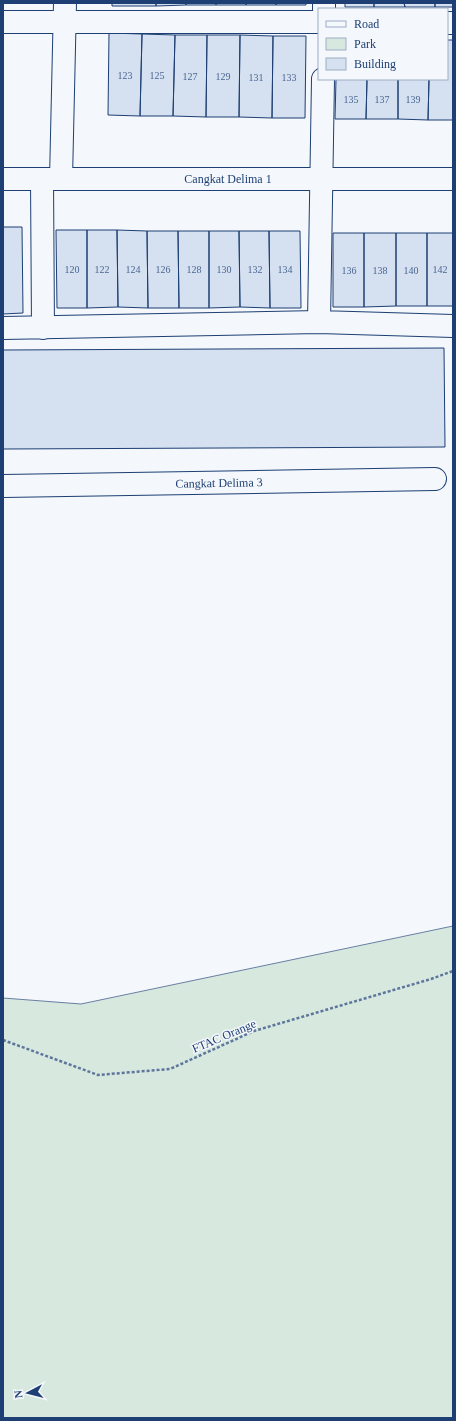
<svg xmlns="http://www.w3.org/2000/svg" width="456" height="1421" viewBox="0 0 456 1421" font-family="Georgia,serif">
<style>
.green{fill:#d7e8df;stroke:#687fa3}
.building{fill:#d5e0f0;stroke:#1d3f73}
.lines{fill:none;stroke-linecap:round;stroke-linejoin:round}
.minor-casing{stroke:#1d3f73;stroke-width:24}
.path{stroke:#5e769c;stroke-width:2.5;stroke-dasharray:3 2;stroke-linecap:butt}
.minor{stroke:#f4f7fb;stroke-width:22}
.labels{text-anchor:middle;stroke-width:3;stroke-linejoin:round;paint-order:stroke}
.number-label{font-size:10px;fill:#4b6792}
.street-label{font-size:12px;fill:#1d3f73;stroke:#f4f7fb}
</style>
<rect width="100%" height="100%" fill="#f4f7fb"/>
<path class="green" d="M453,926v492h-450v-420l78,6z"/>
<path class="building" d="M112,3h44v3h-44z
M156,3h30v2l-30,1z
M186,3h30v2h-30z
M216,3h30v2h-30z
M246,3h30v2h-30z
M276,3h30v2h-30z
M345,3h29v4h-29z
M374,3h30l1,4h-31z
M404,3h31v4h-30z
M435,3h18v4h-18z
M109,33l33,1 -2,82 -32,-1z
M142,34l33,1 -2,81h-33z
M175,35h32l-1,82 -33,-1z
M207,35h33l-1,82h-33z
M240,35l33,1 -1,82 -33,-1z
M273,36h33l-1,82h-33z
M447,40h6v80h-25l1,-41h18z
M336,79h31l-1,40h-31z
M367,79h31v40h-32z
M398,79h31l-1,41 -30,-1z
M3,227h19l1,86 -20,1z
M56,230h31v78h-30z
M87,230h30l1,77 -31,1z
M117,230l30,1 1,77 -30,-1z
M147,231h31l1,77h-31z
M178,231h31v77h-30z
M209,231h30l1,76 -31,1z
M239,231h30l1,77 -30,-1z
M269,231h31l1,77h-31z
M333,233h31v74h-31z
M364,233h32v73l-32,1z
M396,233h31v73h-31z
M427,233h26v73h-26z
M444,348l1,99 -442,2v-99z"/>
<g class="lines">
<g class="minor-casing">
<path id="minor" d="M324,9v-6
M3,22h316
M447,23h6
M3,179h450
M42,179l1,149
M61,179l4,-176
M319,322l4,-243
M3,328l316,-6 134,4
M3,486l432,-7"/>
</g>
<path class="path" d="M3,1040l95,35 72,-6 84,-38 177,-52 22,-8"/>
<use href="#minor" class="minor"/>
</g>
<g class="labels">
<g class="number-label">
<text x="125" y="79">123</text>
<text x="157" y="79">125</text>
<text x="190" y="80">127</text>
<text x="223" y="80">129</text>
<text x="256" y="81">131</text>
<text x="289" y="81">133</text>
<text x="351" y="103">135</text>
<text x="382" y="103">137</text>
<text x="413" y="103">139</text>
<text x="72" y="273">120</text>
<text x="102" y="273">122</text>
<text x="133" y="273">124</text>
<text x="163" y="273">126</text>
<text x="194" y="273">128</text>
<text x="224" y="273">130</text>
<text x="255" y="273">132</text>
<text x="285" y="273">134</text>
<text x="440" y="273">142</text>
<text x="349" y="274">136</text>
<text x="380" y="274">138</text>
<text x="411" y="274">140</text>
</g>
<g class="street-label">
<text x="228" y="183">Cangkat Delima 1</text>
<text transform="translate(219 483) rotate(-1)" y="4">Cangkat Delima 3</text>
<text transform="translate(224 1036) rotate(-23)" y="4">FTAC Orange</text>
</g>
</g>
<rect width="456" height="1421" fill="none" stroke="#1d3f73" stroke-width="8"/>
<rect x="318" y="8" width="130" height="72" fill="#f4f7fb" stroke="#9eadc5"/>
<rect x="326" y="21" width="20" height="6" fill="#f4f7fb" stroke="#9eadc5"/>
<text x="354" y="28" font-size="12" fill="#1d3f73">Road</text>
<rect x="326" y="38" width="20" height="12" fill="#d7e8df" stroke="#9eadc5"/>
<text x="354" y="48" font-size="12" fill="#1d3f73">Park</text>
<rect x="326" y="58" width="20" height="12" fill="#d5e0f0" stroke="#9eadc5"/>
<text x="354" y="68" font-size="12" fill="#1d3f73">Building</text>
<g transform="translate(28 1393) rotate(263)" stroke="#f4f7fb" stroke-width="3" paint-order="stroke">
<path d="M0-3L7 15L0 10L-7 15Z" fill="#1d3f73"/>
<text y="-6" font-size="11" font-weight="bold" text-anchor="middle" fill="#1d3f73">N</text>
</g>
</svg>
